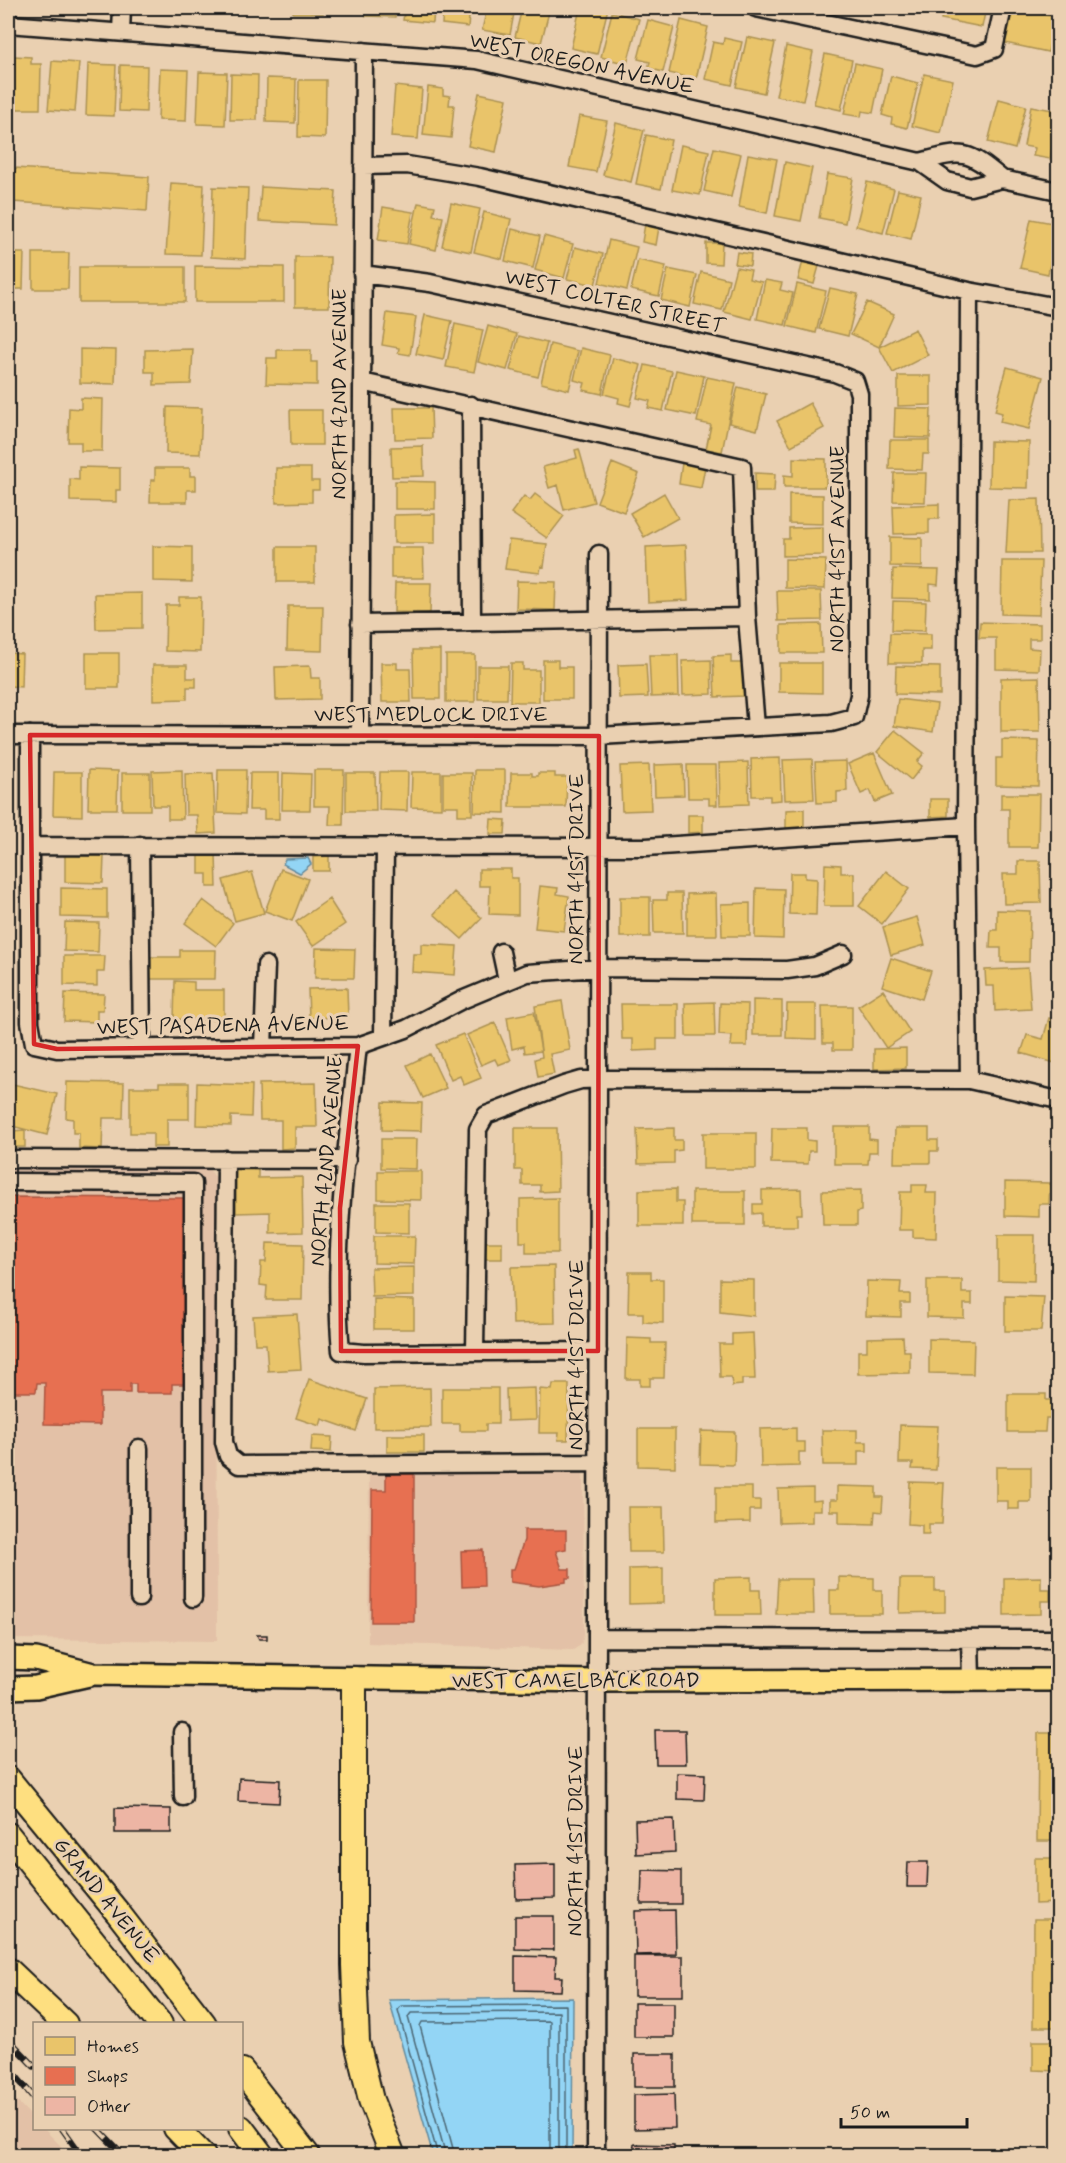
<svg xmlns="http://www.w3.org/2000/svg" width="1066" height="2163" viewBox="0 0 1066 2163" font-family="Mynerve,sans-serif">
<style>
.built{fill:#e3c1a7}
.water{fill:#93d5f5;stroke:#638b9e;stroke-width:1.5}
.homes{fill:#e9c46a;stroke:#ac9253;stroke-width:1.5}
.shops{fill:#e76f51;stroke:#aa5641;stroke-width:1.5}
.lines{fill:none;stroke-linecap:round;stroke-linejoin:round}
.shore{stroke:#4c6673;stroke-width:1.5}
.building{fill:#edb5a4;stroke:#1c1c1c;stroke-width:1.5}
.minor-casing{stroke:#1c1c1c;stroke-width:21}
.major-casing{stroke:#1c1c1c;stroke-width:26}
.highway-casing{stroke:#1c1c1c;stroke-width:28}
.minor{stroke:#ead0b1;stroke-width:16}
.major{stroke:#fedf80;stroke-width:21}
.highway{stroke:#fedf80;stroke-width:24}
.rail-casing{stroke:#1c1c1c;stroke-width:7}
.rail{stroke:#ead0b1;stroke-width:4.5;stroke-dasharray:14;stroke-linecap:butt}
.marked{fill:none;stroke:#d62828;stroke-width:4.5;stroke-linejoin:round}
.labels{text-anchor:middle;stroke-width:6;stroke-linejoin:round;paint-order:stroke}
.street-label{font-size:21px;fill:#1c1c1c;stroke:#ead0b1}
</style>
<rect width="100%" height="100%" fill="#ead0b1"/>
<filter id="ink" filterUnits="userSpaceOnUse"><feTurbulence type="fractalNoise" baseFrequency=".0167" numOctaves="2"/><feDisplacementMap in="SourceGraphic" scale="12" xChannelSelector="R" yChannelSelector="G"/><feConvolveMatrix kernelMatrix="1 2 1 2 8 2 1 2 1" color-interpolation-filters="sRGB"/></filter>
<g filter="url(#ink)">
<path class="built" d="M8,1167h199l9,11 1,463 -209,-2z
M369,1463h214l1,172 -3,10 -8,5 -205,-7z
M8,2092l26,27v9l10,1 26,26h-62z"/>
<path class="water" d="M308,858l3,6 -11,9 -17,-9 2,-5z
M573,1998l-1,157h-139l-44,-155z"/>
<path class="homes" d="M293,8h30v5h-30z
M326,8h28v5l-28,-1z
M366,8h30l-1,9 -29,-1z
M405,8h29l-1,15 -30,-3z
M443,8h27l-2,19 -26,-3z
M487,8h28l-5,27 -28,-5z
M522,8h28l-9,35 -26,-6z
M580,8h28l-11,46 -26,-6z
M889,8h41l-1,5z
M943,8h43l-4,19 -41,-8z
M1012,8h17l-1,3 28,6 -8,35 -43,-9z
M612,12l27,7 -12,45 -26,-7z
M648,20l26,7 -11,45 -15,-4 2,-6 -12,-3z
M681,20l27,7 -12,52 -27,-6z
M747,37l28,6 -11,50 -28,-6z
M724,38l18,4 -10,43 -27,-6 8,-37 10,2z
M786,46l27,6 -10,49 -27,-5z
M825,54l27,6 -11,50 -27,-6z
M14,56l17,1v7h10l-1,45h-28z
M52,61l27,2 -4,49 -27,-2z
M855,63l27,6 -9,44 -11,-2 -1,6 -17,-3z
M88,64l28,1 -2,51 -28,-1z
M120,65l27,1 -1,46 -27,-1z
M160,69l28,1 -2,51 -28,-1z
M199,72l28,1 -2,52 -28,-1z
M231,74l27,1 -1,45h-27z
M924,74l29,6 -12,53 -29,-7z
M891,76l27,7 -11,45 -16,-4 1,-6 -10,-3z
M267,78l29,1 -1,44 -29,-1z
M299,80h27l-1,58 -27,-1z
M395,86l27,3 -4,50 -27,-2z
M428,87l15,2v6l7,1 -1,9h5l-3,33 -28,-3z
M479,93l28,6 -11,53 -28,-6z
M999,99l27,7 -11,43 -27,-7z
M1031,106l27,5 -8,48 -17,-3 2,-8 -11,-2z
M579,116l28,5 -11,51 -27,-5z
M616,123l28,7 -13,52 -28,-7z
M646,135l25,5 -10,49 -25,-5z
M1058,137v21l-4,-1z
M681,145l28,6 -9,44 -28,-5z
M714,148l27,6 -10,43 -27,-6z
M748,154l29,5 -10,54 -28,-6z
M785,162l27,6 -11,53 -26,-5z
M15,168l134,9 -2,34 -134,-9z
M827,174l26,4 -8,45 -26,-5z
M867,182l27,7 -11,44 -27,-7z
M171,183l33,2 -3,70 -35,-1z
M213,187l35,1 -3,71 -34,-2z
M261,187l75,4 -2,34 -75,-4z
M898,190l23,5 -10,44 -24,-6z
M418,203l17,3 -2,9 10,2 -7,33 -27,-6z
M451,203l29,6 -9,43 -29,-6z
M383,207l30,5 -6,32 -29,-4z
M484,212l27,7 -9,40 -28,-7z
M1031,219l27,5 -10,50 -28,-6z
M645,224l14,3 -3,18 -14,-3z
M512,229l28,7 -7,32 -28,-7z
M544,236l29,8 -9,34 -29,-8z
M609,240l28,7 -10,43 -28,-7z
M706,243h16l-1,21 -15,-1z
M575,247l28,7 -8,31 -28,-6z
M737,252l14,2 -1,12 -15,-2z
M8,253h16l-1,36h-15z
M33,253h36l-1,36h-35z
M295,257h35l-1,50h-34z
M638,260l28,6 -7,30 -28,-6z
M803,261l16,5 -5,18 -16,-4z
M195,266l89,1v35h-89z
M79,267h106v35h-106z
M736,267l15,3 -2,9 13,3 -10,37 -28,-7z
M668,269l29,6 -7,32 -29,-7z
M701,272l28,7 -7,31 -28,-6z
M765,280l17,3 -2,7 13,3 -8,32 -28,-6z
M797,284l29,7 -10,42 -29,-7z
M830,288l28,6 -10,42 -29,-7z
M867,302l27,12 -15,33 -28,-13z
M387,313l29,4 -6,38 -12,-2 1,-5 -17,-3z
M425,315l27,6 -9,39 -27,-6z
M455,324l28,6 -9,42 -28,-5z
M488,326l29,8 -10,36 -29,-8z
M915,329l13,26 -35,18 -14,-26z
M519,336l28,7 -9,34 -28,-7z
M550,344l28,7 -9,39 -28,-7z
M581,348l29,7 -8,39 -19,-4 2,-7 -11,-3z
M80,349l36,1 -1,34 -35,-1z
M193,349l-2,35 -37,1v-13h-9v-22z
M277,350h34v12h6v23l-51,-1 1,-26h10z
M613,358l28,7 -11,41 -12,-3 1,-5 -15,-4z
M645,365l27,6 -9,40 -15,-3 2,-7 -13,-3z
M1007,367l36,10 -14,52 -29,-7 2,-9 -7,-2z
M676,370l28,6 -8,40 -29,-6z
M898,376h33v29l-33,1z
M707,377l29,6 -14,69 -16,-3 5,-24 -14,-3z
M738,387l28,7 -9,36 -28,-7z
M81,398l22,1 -1,52h-21v-9h-13l1,-34 12,1z
M810,403l14,25 -33,18 -14,-25z
M167,407l35,1 -2,46 -34,-1z
M394,408h37l1,30 -37,1z
M895,408l36,1 -1,29 -36,-1z
M290,410h32v35h-31z
M890,440h39v14h-6l-1,16 -33,-1z
M990,441l39,1 -1,46 -39,-1z
M423,446l1,30 -32,1 -1,-30z
M579,449l15,53 -30,8 -6,-25 -9,3 -6,-21 34,-9 -2,-8z
M793,458l33,1v28h-42v-12l9,1z
M612,463l27,11 -15,38 -27,-10z
M682,463l23,4 -4,21 -22,-4z
M79,467l41,1v22h-4v12l-46,-1v-22l9,1z
M155,468h35v8h6v14h-9v12h-37l1,-22h4z
M276,468h35v13h8v9h-7v12l-36,1z
M755,473l20,1 -1,18h-19z
M894,473h32l-1,29 -32,-1z
M395,481l40,1v27h-40z
M664,493l14,25 -34,19 -14,-24z
M535,494l29,22 -17,22 -36,-25 13,-17 6,4z
M789,494l34,1v29l-34,-1z
M1039,499l1,54h-34l3,-53z
M939,504v15h-10v14l-35,1 -1,-28z
M435,514v29h-41v-28z
M823,527v28l-40,1v-17h6v-11z
M890,537l32,1v29l-32,-1z
M509,540l38,4 -3,23 -3,-1 -1,7 -35,-4z
M686,545l2,55 -40,2 -2,-55z
M153,546l39,1v35l-39,-1z
M277,547h38v35h-38z
M391,548h32l1,30h-33z
M785,559l41,1 -1,29 -40,-1z
M1002,561h39l-2,54 -38,-1z
M893,569l46,1 -1,15 -8,-1v15l-38,-1z
M517,581l39,1 -1,28 -39,-1z
M395,583h36l-1,30 -36,-1z
M777,591h44l1,29 -44,1z
M142,593v35l-46,1 -1,-35z
M179,597h22l-1,55 -35,-1 1,-46h13z
M893,601l33,1 -1,29 -33,-1z
M288,606h35l-1,45 -35,-1z
M980,622l60,2v15h-11v9l11,1 -1,21 -43,-1v-31h-17z
M821,624l1,29h-41v-28z
M890,633l41,1v16h-9v13h-33z
M8,645l1,8 13,1 -1,33 -12,-1v10z
M413,650h27v49h-26z
M86,653h33v35h-33z
M446,655h29v47h-29z
M649,655h29l1,41 -28,1z
M731,655v8h13l1,33 -30,1 -2,-41z
M543,660h15v7h14v32h-29z
M711,660l1,34 -29,1 -1,-34z
M381,663h16v6h13l1,33h-29z
M511,663h12v7h16v32h-29z
M779,663h43v30l-43,-1z
M646,664l2,33 -29,1 -1,-33z
M153,665h34v13h9v9h-9v12l-34,1z
M310,666l1,12h9v21l-44,1 -1,-33z
M478,666h30l-1,33h-29z
M896,666l44,1v28l-45,-1z
M1039,677l1,55h-39v-54z
M898,699l39,5 -4,28 -39,-6z
M895,730l29,23 -7,9 5,4 -11,14 -34,-28z
M1002,740l37,1 -1,45 -42,-1v-27h6z
M874,753l18,42 -17,7 -5,-12 -9,4 -13,-30z
M780,758l1,42 -11,1v-5h-18l-1,-37z
M812,759l2,40 -29,1 -2,-40z
M846,761l1,30 -10,1v10l-20,1 -2,-41z
M748,762l1,42 -29,1 -1,-42z
M683,764l1,31 -29,1 -1,-31z
M649,765l2,45 -29,1 -2,-45z
M687,765h29l1,40h-8v-7h-21z
M89,770l29,1 -1,38h-29z
M182,770l1,49h-15v-13h-15l-1,-35z
M218,770h28l-1,44 -28,-1z
M314,770h30l-1,55h-14l1,-19h-16z
M475,770h30v43l-31,-1z
M54,772h28v44l-29,-1z
M380,772h28l-1,39 -28,-1z
M412,772h29v36l-30,-1z
M122,773h28v37h-28z
M213,773l3,60 -18,1 -1,-19h-11l-1,-41z
M250,773h29v46h-15v-9h-15z
M283,773l28,1 -1,36h-28z
M346,773h29l1,38h-30z
M443,773h29v42h-14v-9h-15z
M511,773h21v3h6v-3h17v4h12l-1,30h-56z
M1001,794h38l-1,53h-29v-38h-8z
M930,799h18v17l-18,1z
M804,809v19l-18,1v-19z
M688,815h15v17l-15,1z
M491,819l15,1 -1,14h-15z
M199,854h17l1,33h-10v-13h-8z
M65,855l39,1 -1,27 -38,-1z
M329,856v15h-16v-14z
M1018,861h22l1,42 -37,1 -1,-30h15z
M825,864l16,1v8h13v33h-30z
M281,869l27,10 -16,42 -27,-10z
M479,869h32v9h7v37l-29,-1 1,-28h-11z
M886,871l23,18 -27,35 -23,-18z
M252,872l12,41 -29,8 -12,-41z
M790,873h15v5l12,1 -1,36 -27,-1z
M540,886l18,2 -1,6 12,2 -5,35 -29,-3z
M61,888l46,1v29l-46,-1z
M756,888l28,1 -1,50 -28,-1z
M454,892l28,26 -20,21 -28,-25z
M667,893h15l1,40h-29l-1,-33h14z
M716,893l1,42h-30v-41z
M620,897h30v40h-30z
M329,899l16,25 -32,22 -17,-24z
M203,900l30,23 -17,23 -31,-23z
M750,903v33h-28l-1,-32z
M997,910l33,1 -1,51h-28v-14h-11l1,-18h6z
M917,917l8,28 -34,10 -8,-28z
M65,922l34,1 -1,29 -34,-1z
M421,944l36,2 -2,29 -43,-3 1,-18h8z
M316,948l39,1 -1,29h-39z
M180,950h36l-1,29h-66v-22h31z
M64,956h41l-1,16h-7v14l-33,-1z
M891,958l40,13 -9,28 -40,-13z
M1028,968l3,41 -36,2 -1,-25h-8l-1,-16z
M175,981l19,1v8h30v30l-50,-1z
M347,988l1,29 -39,1 -1,-29z
M883,990l27,42 -24,16 -28,-42z
M65,993l39,1 -1,16h-6v12l-33,-1z
M753,1000l29,1v34h-29z
M562,1001l8,49 -20,4 4,20 -16,3 -3,-18 7,-2 -7,-51z
M714,1002l1,34h-29l-1,-33z
M720,1003l28,1 -1,42h-16l1,-10 -13,-1z
M621,1004h57v35h-21v11l-24,1v-12h-11z
M787,1004h29v35l-30,-1z
M822,1006h30v44h-19v-7h-10z
M534,1012l7,39 -16,2 -1,-7 -12,3 -5,-32z
M1049,1018l9,2v44l-37,-11 6,-18 16,4z
M495,1023l16,37 -13,5 -3,-6 -14,6 -14,-30z
M463,1034l18,44 -17,7 -4,-9 -9,4 -15,-35z
M906,1048v20l-32,1v-20z
M430,1054l16,34 -23,10 -16,-33z
M67,1082l57,1 -1,35h-20l-1,31 -23,-1v-15h-6v-14l-7,-1z
M8,1083l49,11 -10,41 -39,-10z
M159,1083h30v36h-22v28h-14v-14h-23v-46h29z
M197,1083l55,2 -1,32 -20,-1v10l-35,-1z
M316,1083l1,44h-22v21l-14,1v-29h-21l-1,-36z
M383,1102l39,1 -1,28 -39,-1z
M834,1127h35v12l8,1v12h-8l-1,12h-34z
M515,1128h42l1,63 -18,1v-7h-18v-15h-7z
M674,1128v12h8v10l-8,1v12l-36,1 -1,-35z
M772,1128h35v12l8,1v10h-6l-1,13 -37,-1z
M895,1128h34v12h9v11h-8v12h-36z
M25,1130v17h-14v-16z
M703,1133h53v36h-53z
M381,1139h36l-1,30 -35,-1z
M235,1168h23v10l44,-1 1,55 -33,1v-21l-34,1z
M378,1171h43v29l-43,-1z
M1005,1182l45,1 -1,21h-10v13l-34,-1z
M912,1185h15l-1,8h11l-1,45 -23,-1v-7h-14l1,-38h12z
M676,1189v13h7v24h-44v-36z
M801,1189l1,25h-5v12h-36v-13l-8,1v-10h9v-14z
M861,1190v21l-4,1v13h-34l-1,-34z
M692,1191h53v34h-53z
M558,1198v55h-32v-11h-6v-43z
M376,1203h33v30l-33,-1z
M998,1235h37l-1,46 -36,-1z
M374,1236h41l-1,28 -40,-1z
M485,1242h17v17h-17z
M267,1243l36,1 -1,56h-36l1,-14 -7,-1 1,-23h5z
M554,1266l1,57 -42,1 -2,-57z
M414,1267v29l-42,1 -1,-29z
M629,1272h22v7h12v44l-20,-1v-9h-15z
M720,1279l34,1v36l-34,-4z
M927,1280h35v13h10v11h-8v14l-37,-1z
M867,1281l34,1 -1,12h10v9h-9v14l-35,-1z
M1005,1296l39,1 -3,34h-36z
M374,1299l40,1v29h-40z
M297,1314l4,55 -33,2 -2,-27h-11l-2,-28z
M753,1333l2,46h-13v6l-10,1 -1,-9h-11l-1,-33h13v-10z
M903,1337l1,14h6v22l-52,1v-23h9v-13z
M627,1338l24,1v4h14l-1,35h-14v8h-10v-7h-14z
M929,1339l45,1 -1,34 -44,-1z
M309,1379l58,20 -11,32 -34,-12 -2,7 -24,-8z
M553,1384h16l-1,56h-10l1,-7h-20l1,-44 12,1z
M430,1388l1,39 -57,1v-39z
M442,1388h56v36h-12v7h-26v-7h-18z
M535,1388l1,32 -29,1 -1,-32z
M1008,1394h38v6h7v18h-7l-1,14h-37z
M900,1425l38,1 -2,44 -24,-1 1,-6h-14z
M796,1428v14h9v10h-6v14l-38,1 -1,-38z
M638,1429h37v38l-37,-1z
M822,1430h35v12h10v9h-9v14h-35z
M701,1431l34,1 -1,33 -34,-1z
M387,1435h37v17h-37z
M312,1436l20,1 -1,15 -20,-1z
M996,1467h35v35h-12v7h-11v-8h-12z
M910,1482l34,1 -2,41h-13v10h-7v-9l-14,-1z
M837,1486l39,1v10h7l-1,15 -7,-1 -1,13 -35,-1v-12h-9v-11h7z
M716,1487h36v13h8v10h-10v12l-34,1z
M813,1488v13l8,-1v10h-9v12l-33,1 -1,-34z
M628,1507h35l1,45h-35z
M663,1568v35l-34,1v-35z
M751,1577v13h9l1,25h-46v-37z
M839,1577l35,1v12h8v24h-52v-24h9z
M1041,1577v12h9v12h-9v13l-37,1v-37z
M778,1579h35l1,35h-38z
M900,1579h35v12h10v21l-46,1z
M1038,1733h20v108h-21z
M1035,1858h23v45l-23,1z
M1034,1919h24v108h-25z
M1033,2041h25v30l-25,-1z"/>
<path class="shops" d="M8,1197l178,1 -1,186h-13v9h-36v-9h-6v9h-30v32l-56,-1 1,-41h-8l-1,9h-28z
M386,1474h28v148h-43l1,-132h14z
M524,1530h42v19l-10,2 6,18h8v9h-4v4l-27,4 -29,-4v-13h4l10,-29z
M483,1550l1,36 -22,1 -1,-36z"/>
<g class="lines">
<path class="shore" d="M438,2156l-40,-146 3,-4 165,-1v151
M446,2156l-38,-139 3,-4 148,-1v144
M455,2156l-35,-130 2,-4 128,-1v135"/>
</g>
<path class="building" d="M257,1635h10v4h-8z
M655,1730h30l1,34h-30z
M677,1773l28,1 -1,26 -27,-1z
M239,1778l41,2 -1,23 -41,-2z
M115,1808l56,1v24h-56z
M674,1819l1,33 -39,2 -1,-34z
M908,1862h20l-1,25h-20z
M555,1864v34l-39,1 -1,-34z
M642,1870l39,1v33h-40z
M675,1910l1,44 -40,1 -1,-44z
M515,1916h39v34l-39,-1z
M515,1956l41,1 -1,20h7l-1,14 -46,-1z
M634,1956h49v40h-49z
M634,2003h40v34h-40z
M634,2054h41v33h-41z
M674,2094l1,34 -41,1v-34z
M634,2144l40,1v11h-41z"/>
<g class="lines">
<g class="minor-casing">
<path id="minor" d="M756,8l221,47 17,-6 9,-41
M8,24l469,36 443,102 27,19 23,6 32,-8 56,12
M121,32l1,-24
M920,162c44,-12 47,-12 82,17
M363,166l44,-1 73,12 489,114 89,16
M969,291l-3,535 3,254
M362,382l380,85 5,150 9,110
M471,405l1,217
M360,624l387,-7
M8,735l591,1 232,-13 23,-6 5,-22v-301l-4,-13 -20,-8 -405,-90 -68,-9
M30,735v287l4,22 23,5 301,-3 48,-17 56,-29 65,-27 72,-5 188,2 28,-4 28,-12
M360,736l4,-685
M140,845l2,203
M30,846l616,1 320,-21
M501,952l6,28
M383,1037l2,-189
M358,1046c-11,102 -26,203 -17,305l23,2 234,-2
M263,1048l3,-83
M8,1159l339,1
M226,1159l-2,283 4,14 11,9 359,-2
M8,1182l185,1v415
M475,1352l3,-223 8,-14 78,-30 17,-5 28,-1 360,1 89,20
M139,1598v-150
M598,1638l460,1
M970,1639l1,41
M182,1732l1,65
M596,2156l3,-1602"/>
</g>
<g class="major-casing">
<path id="major" d="M8,1658l28,1 57,15 505,7 460,-1
M8,1688l28,-1 53,-12"/>
</g>
<g class="highway-casing">
<path id="highway" d="M354,1679v286l3,77 14,58 22,56
M8,1779l110,134 86,111
M8,1835l152,189
M8,1970l57,54
M242,2071l66,85
M176,2128l27,28
M241,2128l21,28"/>
</g>
<use href="#minor" class="minor"/>
<use href="#major" class="major"/>
<use href="#highway" class="highway"/>
<g class="rail-casing">
<path id="rail" d="M8,2039l26,27
M8,2067l26,31
M62,2128l20,28
M97,2128l27,28"/>
</g>
<use href="#rail" class="rail"/>
</g>
</g>
<path class="marked" d="M30,735l569,1 -1,615h-257l-1,-143 18,-162 -301,3 -23,-5z"/>
<g class="labels">
<g class="street-label">
<text transform="translate(582 63) rotate(12)" y="7">WEST OREGON AVENUE</text>
<text transform="translate(615 301) rotate(13)" y="7">WEST COLTER STREET</text>
<text transform="translate(339 394) rotate(-90)" y="7">NORTH 42ND AVENUE</text>
<text transform="translate(837 549) rotate(-90)" y="7">NORTH 41ST AVENUE</text>
<text x="431" y="721">WEST MEDLOCK DRIVE</text>
<text transform="translate(576 869) rotate(-90)" y="7">NORTH 41ST DRIVE</text>
<text transform="translate(223 1025) rotate(-1)" y="7">WEST PASADENA AVENUE</text>
<text transform="translate(326 1161) rotate(-85)" y="7">NORTH 42ND AVENUE</text>
<text transform="translate(576 1355) rotate(-90)" y="7">NORTH 41ST DRIVE</text>
<text x="576" y="1687">WEST CAMELBACK ROAD</text>
<text transform="translate(575 1841) rotate(-90)" y="7">NORTH 41ST DRIVE</text>
<text transform="translate(107 1900) rotate(51)" y="7">GRAND AVENUE</text>
</g>
</g>
<rect width="1066" height="2163" fill="none" stroke="#ead0b1" stroke-width="30"/>
<rect x="15" y="15" width="1036" height="2133" fill="none" stroke="#1c1c1c" stroke-width="2" filter="url(#ink)"/>
<rect x="33" y="2022" width="210" height="108" fill="#ead0b1" stroke="#988875" stroke-width="1.5"/>
<rect x="45" y="2037" width="30" height="18" fill="#e9c46a" stroke="#988875" stroke-width="1.5"/>
<text x="87" y="2052" font-size="18" fill="#1c1c1c">Homes</text>
<rect x="45" y="2067" width="30" height="18" fill="#e76f51" stroke="#988875" stroke-width="1.5"/>
<text x="87" y="2082" font-size="18" fill="#1c1c1c">Shops</text>
<rect x="45" y="2097" width="30" height="18" fill="#edb5a4" stroke="#988875" stroke-width="1.5"/>
<text x="87" y="2112" font-size="18" fill="#1c1c1c">Other</text>
<path d="M841 2118v9h126v-9" fill="none" stroke="#1c1c1c" stroke-width="3"/>
<text x="850" y="2118" font-size="18" fill="#1c1c1c" stroke="#ead0b1" stroke-width="4.5" paint-order="stroke">50 m</text>
</svg>
